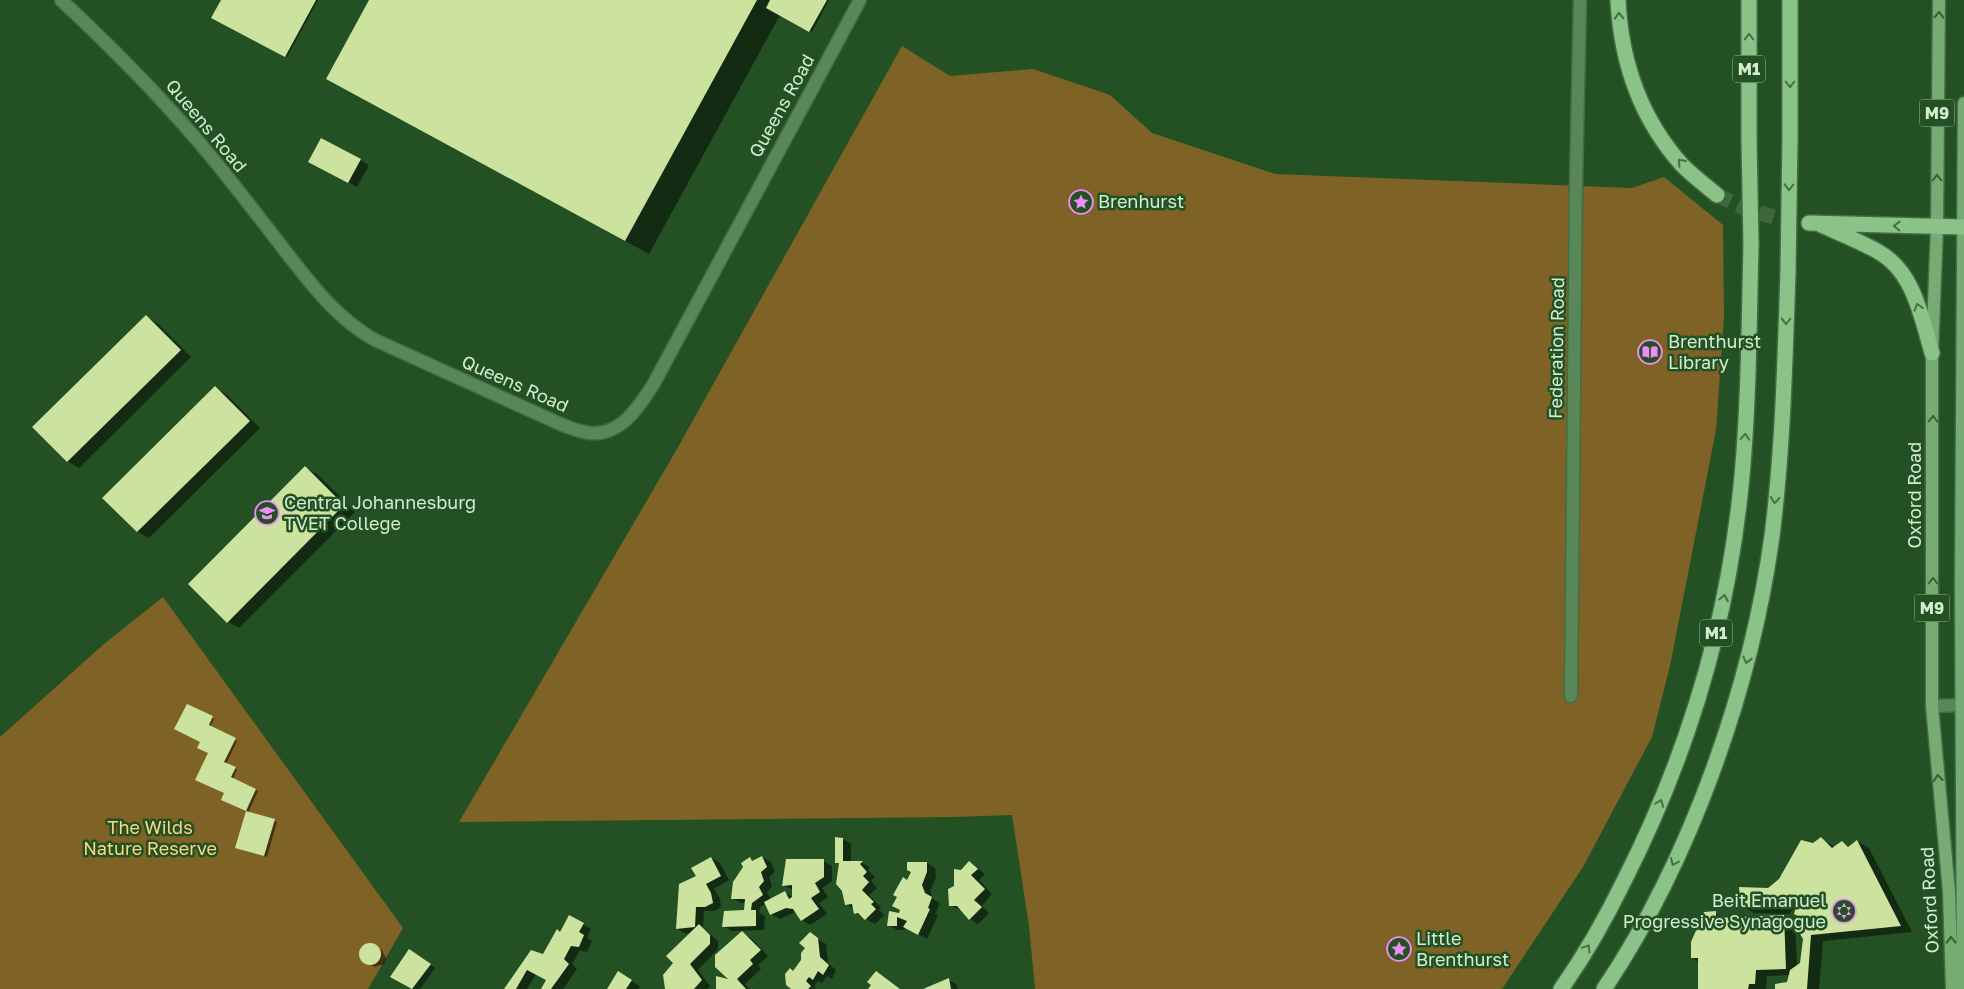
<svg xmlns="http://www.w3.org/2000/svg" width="1964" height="989" viewBox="0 0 1964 989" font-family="'Golos Text',sans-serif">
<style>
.green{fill:#7f6326}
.shadow{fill:#0007}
.building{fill:#cce3a0}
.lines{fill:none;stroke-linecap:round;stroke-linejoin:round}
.motorway-tunnel{stroke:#3d683d;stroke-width:15;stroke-dasharray:15 8;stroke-linecap:butt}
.minor-casing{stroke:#426d44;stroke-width:15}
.primary-casing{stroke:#426d44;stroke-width:15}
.motorway-casing{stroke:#426d44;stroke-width:18}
.minor{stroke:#588857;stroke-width:12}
.primary{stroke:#76ab74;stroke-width:12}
.motorway{stroke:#8ac288;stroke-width:15}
.motorway-bridge-casing{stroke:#426d44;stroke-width:18;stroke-linecap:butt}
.motorway-bridge{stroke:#8ac288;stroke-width:15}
.oneway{stroke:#346333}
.oneway2{stroke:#427341}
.labels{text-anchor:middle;stroke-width:5;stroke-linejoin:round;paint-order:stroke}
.shield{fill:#235123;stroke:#9ebe9e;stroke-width:1}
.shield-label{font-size:16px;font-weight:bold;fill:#d3edd2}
.street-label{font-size:18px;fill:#d3edd2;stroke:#235123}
.poi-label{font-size:18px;fill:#d3edd2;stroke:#235123;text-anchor:start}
.park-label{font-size:18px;fill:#fed583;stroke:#235123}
</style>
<rect width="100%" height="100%" fill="#235123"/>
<path class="green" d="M902,46l48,30 83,-7 77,26 42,38 123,41 357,14 32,-11 59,48 1,91 -8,114 -46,236 -18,71 -69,130 -81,122h-467l-6,-63 -17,-111 -58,2 -495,5 218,-373z
M163,597l240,331 -35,61h-368v-252l104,-93z"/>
<path class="shadow" d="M222,0h96l-31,57 -74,-40z
M371,0h458l-17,32 -32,-17 -131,239 -297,-162z
M360,160l9,5 -12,22 -39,-21z
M147,317l11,7 33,33 -112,111 -12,-7z
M216,388l11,7 33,33 -111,110 -12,-7z
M305,468l12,6 38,38 -116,116 -11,-6z
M188,705l26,14 -4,8 27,14 -11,23 11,5 -4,10 25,12 -10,22 29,9 -10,35 -30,-9 10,-37 -25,-12 3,-6 -16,-40 -7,-11z
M843,839l8,5v18l11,1 8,4 -2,3 7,7 -4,4 6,7 -8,7 12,12 -2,3 5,5 -9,9 -20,-11 -1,-4 -8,-5 -6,-40 -4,-2z
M1821,839l14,8 7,-4 8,4 7,-6 12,7 43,84 -89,9 -4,48h-43l12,-6 2,-8 -23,1 -1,13h-67v-27l-7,-4 23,-45 11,6 58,-3 11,7 2,43 4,-3 6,-43 -8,-17 -10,11 -35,-1 -12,-7 38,-26z
M762,857l9,5 4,10 -6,5 3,9 -5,6 4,8 14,-7 8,4v-7l-10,-5 40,-24 9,5v15l-10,7 6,9 -9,6 8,11 -17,11 -8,-5 -7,-8 -15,7 -9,-5 -5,-11 -6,4 -1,6 6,3 -1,14 -32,1 -9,-5 23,-15v-8h-5l-9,-5 18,-39 4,2z
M711,858l9,5 9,17 -15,9 6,10 1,8 -6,4h-11l-1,17 15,13v8l-20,21 12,16 -3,3h-41l9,-26 18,-30 -7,1 -8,-5 19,-53z
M927,863l8,5 1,9 -6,14 3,8 7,4 -5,11 3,1 -11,24 -22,-12v3h-8l-8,-5 1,-12 10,2 8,-34z
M970,863l15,11 -6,6 13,14 -10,12 7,7 -11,11 -8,-5 -8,-8 -12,-6 12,-34z
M570,917l21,12 -4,9 5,3 -5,11 -7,-2 -8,14 5,5 -14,20h-20l5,-9 -12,-6 -9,15h-22l27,-38 11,5 18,-23z
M742,933l9,5 17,18 -10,9 3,4 -16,15 4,5h-32l15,-8z
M810,934l16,10 2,19 8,7 -4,9 -5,-3 -5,7 -4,-2 -4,6 2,2h-23l1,-17 8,-12z
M370,944l12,6 4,8 -2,6 -9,3 -12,-6 -3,-5 1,-8z
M415,953l20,15 -15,21h-6l-22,-13z
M618,973l22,13 -2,3h-30z
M949,980l8,5 1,4h-32z"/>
<path class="building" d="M221,0h95l-31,57 -74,-39z
M369,0h388l-132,241 -299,-162z
M770,0h57l-18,32 -43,-24z
M321,138l40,21 -13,24 -40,-21z
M146,315l35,35 -114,112 -35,-35z
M215,386l35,35 -113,111 -35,-34z
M305,466l39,39 -117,118 -39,-39z
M187,704l26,12 -4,9 27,13 -12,24 12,5 -5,10 25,12 -10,22 -25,-11 3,-7 -29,-13 13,-27 -11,-5 3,-6 -26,-13z
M246,811l29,8 -11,37 -29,-8z
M835,837l8,1v23h20l-3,3 7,8 -4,4 6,6 -7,8 12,12 -3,2 5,5 -11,11 -7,-7 -4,1 -2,-10 -7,1 -3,-14 -6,-7 3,-21h-4z
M1821,837l11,11 10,-7 6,6 9,-7 44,86 -90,9 -4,54h-32v-5l12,-2 3,-12 10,-7 3,-24 -3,-5 5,-14 -11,-6 3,-10 -12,-5 -8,9 -36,-1 -2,-20 29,1 11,-9 22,-39 12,3z
M762,856l5,11 -6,5 3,9 -5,6 4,8 -11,8 -1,7h5v16l-34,1 2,-16 20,-1 1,-11h-14l2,-17 10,-15 -2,-4 9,-6 2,4z
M711,857l10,19 -15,8 5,9 2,10 -8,4h-9l-1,20 -19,2 3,-45 17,-8 -5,-8z
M786,859h38v18l-9,6 5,9 -9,6 8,11 -18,12 -8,-12 -7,-1 -16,7 -6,-13 21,-11 4,8 3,-2v-12l-10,1z
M969,861l9,8 -7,6 14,14 -11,11 8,7 -13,13 -12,-14h-8l-1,-17 6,-3v-17l7,1z
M907,862h20v10l-5,13 3,8 7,4 -4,11 2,1 -12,26 -15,-8 4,-6 -10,-4v9h-10l2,-15 10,2 1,-3 -8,-4 5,-9 -4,-2 10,-18 4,3 4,-8 -4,-2z
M1716,911v7l68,-3 2,54 -30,1 -1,14h-6l-1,5h-50v-31h-7v-16l13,-30z
M569,915l15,8 -5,9 5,3 -5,12 -8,-1 -7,13 5,5 -18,25h-10l5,-9 -19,-10 -11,19h-12l27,-39 12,4 14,-25 3,3z
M699,924l11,11v9l-20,20 12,16 -8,9h-29l-2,-14 10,-12 -7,-7z
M742,931l19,19 -11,10 3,4 -16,15 9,10h-30v-13l12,3 -13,-12v-12z
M810,932l8,6 2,19 9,8 -6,10 -5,-4 -5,9 -4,-3 -3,4 5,5 -3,3h-17l-5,-4 -1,-11 5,-6 3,3 8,-11v-7l4,-5 -6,-5z
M359 954a11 11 0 1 1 22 0a11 11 0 1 1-22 0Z
M409,949l22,15 -19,25 -22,-12z
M618,971l14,9 -6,9h-19z
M876,971l24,18h-32l3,-4 -4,-3z
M949,978l2,11h-28z"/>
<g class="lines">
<path class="motorway-tunnel" d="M1717,195l29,14 36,10 27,4"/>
<g class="minor-casing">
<path id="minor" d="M61,0c56,52 109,106 157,165 23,29 46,58 68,87 26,33 51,67 89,88l183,83c7,3 14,6 22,8 36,11 56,-20 73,-46l207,-385
M1571,696l5,-514 4,-182
M1932,706l32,-1"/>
</g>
<g class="primary-casing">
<path id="primary" d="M1939,0l-2,227 -5,126v353l17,186 3,97
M1963,989l-2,-404 3,-482"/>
</g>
<g class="motorway-casing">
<path id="motorway" d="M1618,0c3,62 22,118 64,165 11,11 23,20 35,30
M1790,0v138
M1749,139v-139
M1809,223l154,4
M1821,225c18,8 38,16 56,26 37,20 44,65 55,102
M1561,989c24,-34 45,-71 63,-108 64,-126 105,-264 118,-405 7,-77 7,-154 9,-231
M1604,989c86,-128 147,-300 168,-453 11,-87 13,-176 16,-264"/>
</g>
<use href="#minor" class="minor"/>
<use href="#primary" class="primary"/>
<use href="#motorway" class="motorway"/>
<g class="motorway-bridge-casing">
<path id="motorway-bridge" d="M1749,139l2,106
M1788,272l2,-134"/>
</g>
<use href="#motorway-bridge" class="motorway-bridge"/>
</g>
<defs><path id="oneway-chevron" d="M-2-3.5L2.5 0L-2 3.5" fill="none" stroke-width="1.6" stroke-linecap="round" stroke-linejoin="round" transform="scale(1.25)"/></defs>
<g class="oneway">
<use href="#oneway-chevron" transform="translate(1939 15) rotate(-89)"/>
<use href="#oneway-chevron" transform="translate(1937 178) rotate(-90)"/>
<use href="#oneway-chevron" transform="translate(1933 419) rotate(-90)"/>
<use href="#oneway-chevron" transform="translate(1933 581) rotate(-90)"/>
<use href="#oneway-chevron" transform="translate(1938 778) rotate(-96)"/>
<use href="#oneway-chevron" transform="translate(1951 940) rotate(-91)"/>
</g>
<g class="oneway2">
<use href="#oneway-chevron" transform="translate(1619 16) rotate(-92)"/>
<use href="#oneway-chevron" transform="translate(1749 37) rotate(-90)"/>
<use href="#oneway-chevron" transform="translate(1790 84) rotate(90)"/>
<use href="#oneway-chevron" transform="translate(1681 162) rotate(-132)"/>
<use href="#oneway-chevron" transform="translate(1789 187) rotate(91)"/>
<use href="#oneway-chevron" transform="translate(1897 226) rotate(-179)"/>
<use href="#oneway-chevron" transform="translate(1918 307) rotate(-108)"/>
<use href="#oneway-chevron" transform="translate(1786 321) rotate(92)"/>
<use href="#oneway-chevron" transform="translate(1745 437) rotate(-86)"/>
<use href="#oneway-chevron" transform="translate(1775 500) rotate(95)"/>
<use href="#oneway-chevron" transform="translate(1724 598) rotate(-79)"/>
<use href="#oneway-chevron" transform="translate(1747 660) rotate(104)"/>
<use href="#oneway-chevron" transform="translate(1660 803) rotate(-69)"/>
<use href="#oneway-chevron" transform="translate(1674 862) rotate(115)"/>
<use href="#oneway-chevron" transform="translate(1587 948) rotate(-58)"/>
</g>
<defs>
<g id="sight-ring" transform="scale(1.25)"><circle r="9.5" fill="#235123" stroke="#ee8cf8" stroke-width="1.5"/><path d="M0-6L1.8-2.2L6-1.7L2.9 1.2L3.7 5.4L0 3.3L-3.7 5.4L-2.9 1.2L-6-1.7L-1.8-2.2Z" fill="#ee8cf8"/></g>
<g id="library-ring" transform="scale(1.25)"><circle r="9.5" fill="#235123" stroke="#ee8cf8" stroke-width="1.5"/><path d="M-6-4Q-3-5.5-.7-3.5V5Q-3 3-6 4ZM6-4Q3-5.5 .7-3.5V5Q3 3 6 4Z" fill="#ee8cf8"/></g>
<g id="university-ring" transform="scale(1.25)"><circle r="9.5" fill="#235123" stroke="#ee8cf8" stroke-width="1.5"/><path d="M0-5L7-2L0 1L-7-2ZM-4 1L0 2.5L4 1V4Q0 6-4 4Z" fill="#ee8cf8"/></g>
<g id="synagogue-ring" transform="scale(1.25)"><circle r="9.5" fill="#235123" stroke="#ee8cf8" stroke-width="1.5"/><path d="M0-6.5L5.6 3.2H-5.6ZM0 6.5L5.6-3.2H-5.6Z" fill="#ee8cf8"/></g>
</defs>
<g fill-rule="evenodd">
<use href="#sight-ring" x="1081" y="202"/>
<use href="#library-ring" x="1650" y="352"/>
<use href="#university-ring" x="267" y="513"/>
<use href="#synagogue-ring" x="1844" y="911"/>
<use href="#sight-ring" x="1399" y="949"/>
</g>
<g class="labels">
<g class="shield">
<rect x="1733" y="55.5" width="32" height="27" rx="4"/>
<rect x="1919.5" y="99.5" width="35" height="27" rx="4"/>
<rect x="1914.5" y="594.5" width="35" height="27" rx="4"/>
<rect x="1700" y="619.5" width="32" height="27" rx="4"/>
</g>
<g class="shield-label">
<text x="1749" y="75">M1</text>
<text x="1937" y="119">M9</text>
<text x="1932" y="614">M9</text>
<text x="1716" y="639">M1</text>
</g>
<g class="street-label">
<text transform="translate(782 106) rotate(-61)" y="6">Queens Road</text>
<text transform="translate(206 126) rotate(50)" y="6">Queens Road</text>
<text transform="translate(1557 348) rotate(-89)" y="6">Federation Road</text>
<text transform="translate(515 384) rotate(24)" y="6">Queens Road</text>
<text transform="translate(1915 495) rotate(-90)" y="6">Oxford Road</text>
<text transform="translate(1930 900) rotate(-93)" y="6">Oxford Road</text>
</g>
<g class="poi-label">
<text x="1098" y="208">Brenhurst</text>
<text x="1668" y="348">Brenthurst<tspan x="1668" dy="21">Library</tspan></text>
<text x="284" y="509">Central Johannesburg<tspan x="284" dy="21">TVET College</tspan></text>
<text x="1826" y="907" text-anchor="end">Beit Emanuel<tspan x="1826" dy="21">Progressive Synagogue</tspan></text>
<text x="1416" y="945">Little<tspan x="1416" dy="21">Brenthurst</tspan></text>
</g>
<g class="park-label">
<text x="150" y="834">The Wilds<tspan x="150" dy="21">Nature Reserve</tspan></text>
</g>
</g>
</svg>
